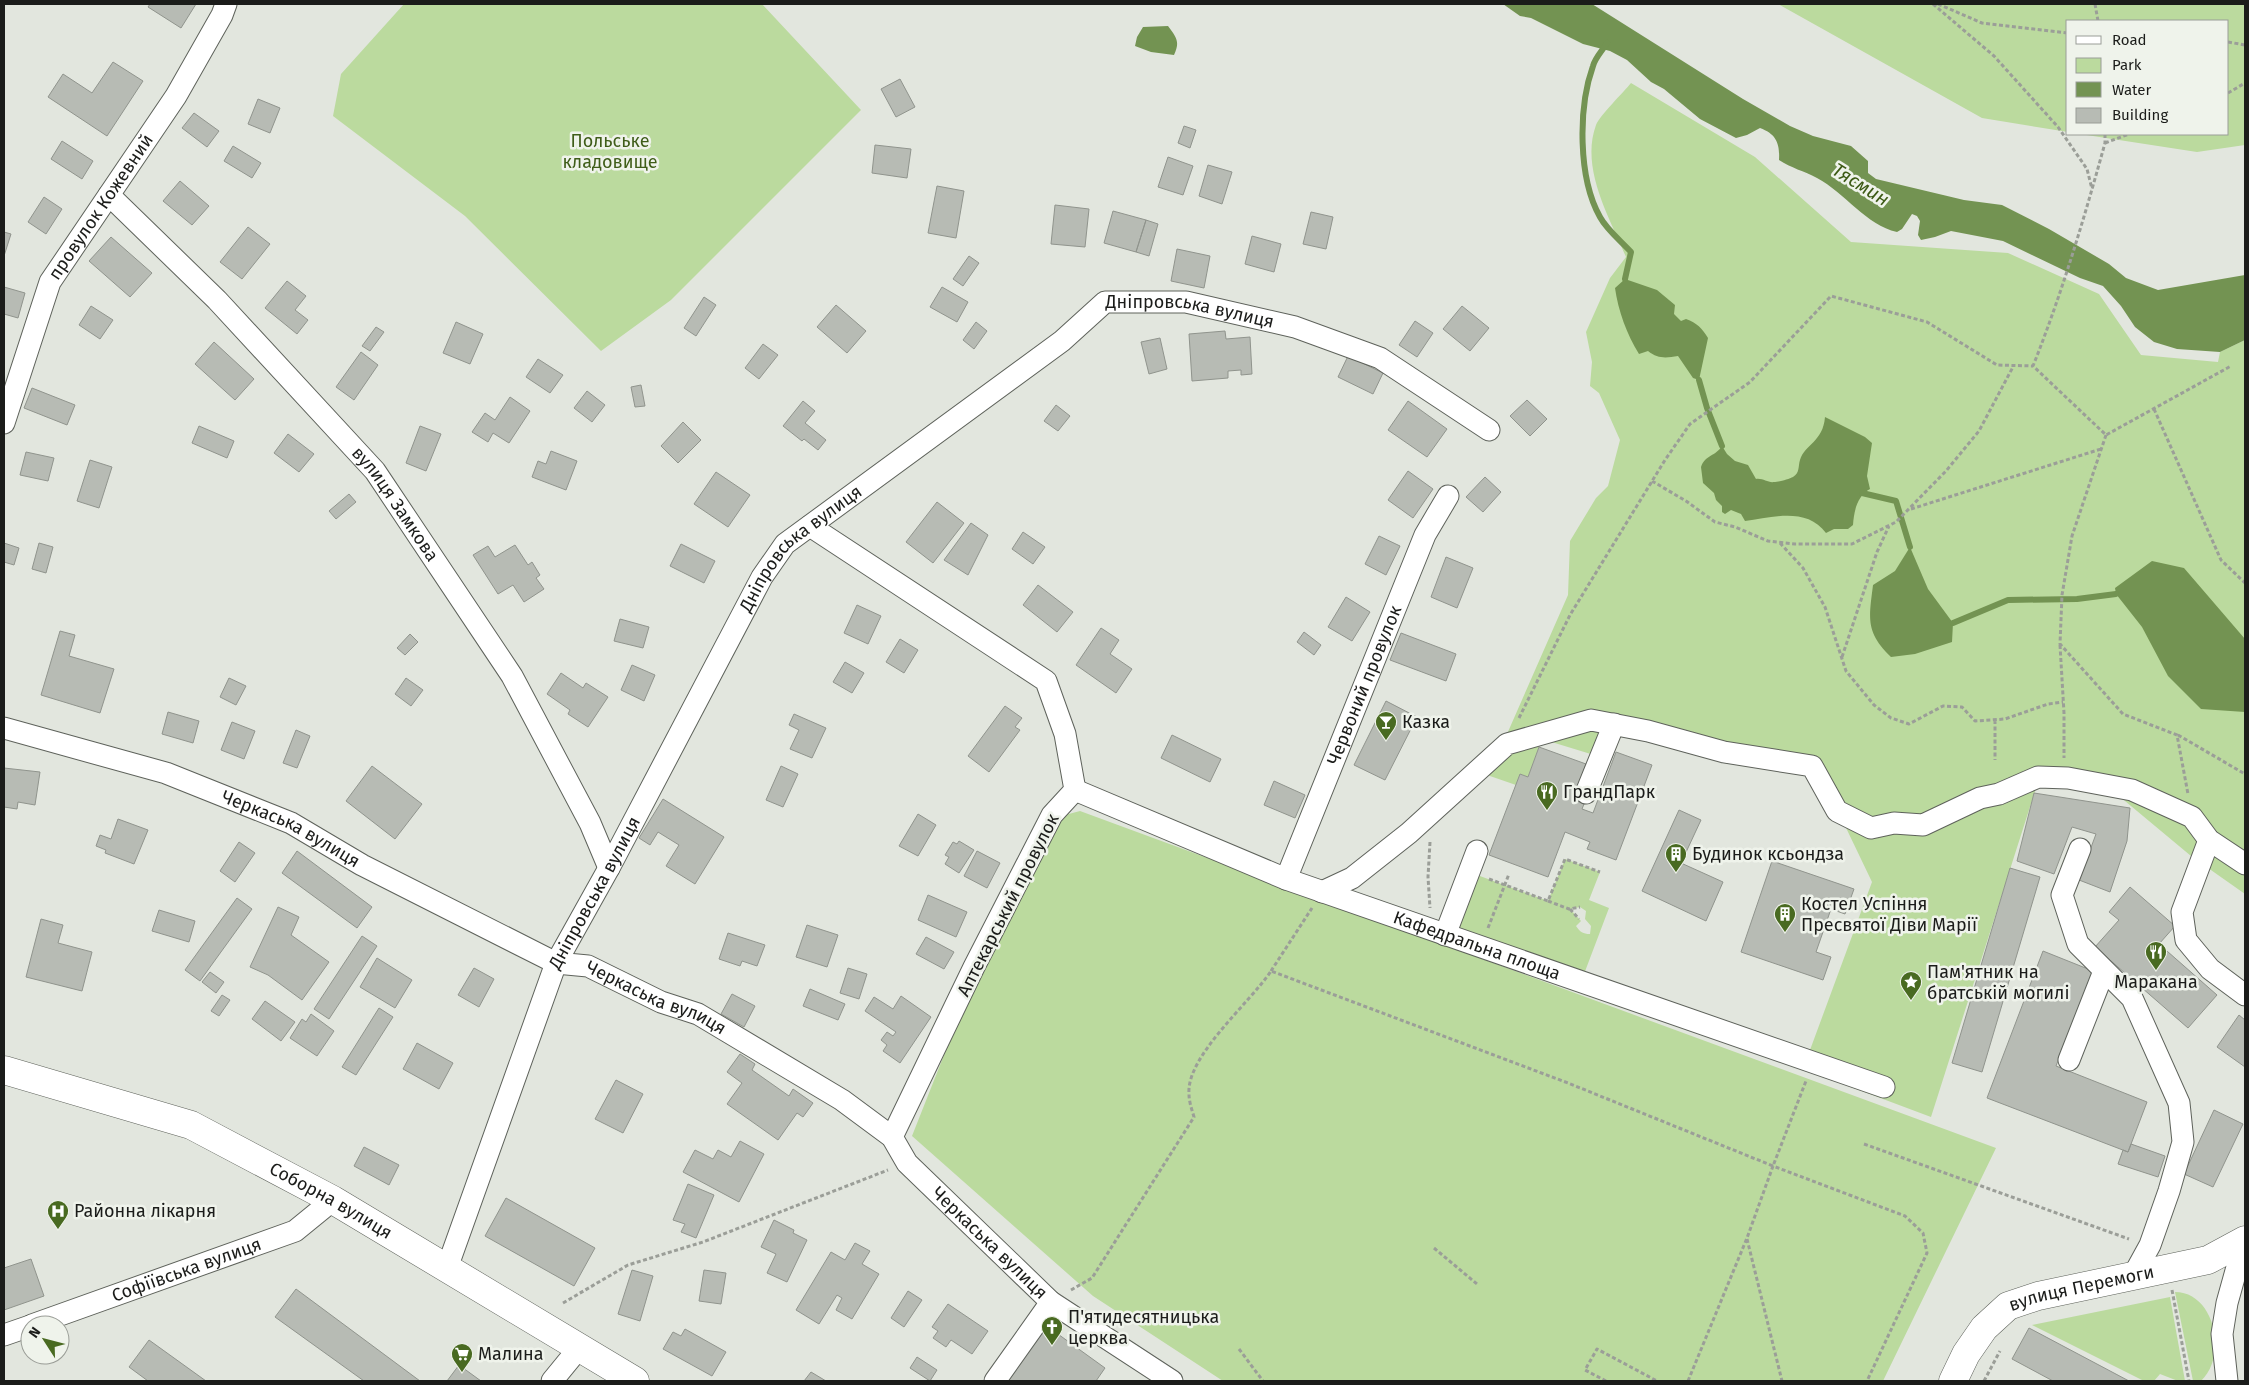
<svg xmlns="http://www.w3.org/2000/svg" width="2249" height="1385" viewBox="0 0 2249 1385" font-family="'Fira Sans',sans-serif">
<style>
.green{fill:#bbda9e;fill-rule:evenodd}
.water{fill:#739352}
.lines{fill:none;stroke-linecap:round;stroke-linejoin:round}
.stream{stroke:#739352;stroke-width:6}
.building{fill:#b7bbb4;stroke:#90948d}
.minor-casing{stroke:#5e625b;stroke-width:23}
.major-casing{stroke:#5e625b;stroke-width:29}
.path{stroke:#9b9e98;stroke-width:3;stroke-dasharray:4 2.5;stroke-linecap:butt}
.minor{stroke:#fff;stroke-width:21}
.major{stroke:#fff;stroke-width:28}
.labels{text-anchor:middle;stroke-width:5;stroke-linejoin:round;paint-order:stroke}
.park-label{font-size:18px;fill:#3f5d19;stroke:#eff3eb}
.street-label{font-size:18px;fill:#1b1c1a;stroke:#eff3eb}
.poi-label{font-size:18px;fill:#1b1c1a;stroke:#eff3eb;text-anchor:start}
.water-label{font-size:19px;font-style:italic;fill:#3d5b16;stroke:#eff3eb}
</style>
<rect width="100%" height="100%" fill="#e2e6de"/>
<path class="green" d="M404,4h358l99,106 -190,190 -70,51 -136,-135 -132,-100 8,-42z
M1778,4h467v141l-48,7 -117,-18h148v-113h-160v111l-86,-14z
M1631,83l124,74 96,85 157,11 91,41 42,61 77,7 2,-10 25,-12v554l-54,-38 -72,-60 -32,-10 -51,2 -105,329 -128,-48 69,-187 -58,-121 -202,-32 -18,26 -49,-15 -45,10 68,-155 2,-54 26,-43 12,-12 12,-46 -21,-47 -9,-7 2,-24 -6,-30 24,-54 16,-21c-16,-39 -46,-88 -30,-132 4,-10 28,-33 35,-42z
M1530,744l9,3 -11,30 -8,-3 -4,11 -29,-10 8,-14z
M1080,811l916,337 -113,233h-660l-130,-85 -181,-160 53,-134 89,-175 11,-12z
M1565,859l35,13 -11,28 20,8 -28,74 -136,-47 24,-63 79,29zM1580,907l6,4 -1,8 6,7 -1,8c-7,0 -10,-2 -14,-8l5,-5 -11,-12z
M2175,1292c40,0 53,64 26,89h-8z
M2170,1297l15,84h-7l-18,-7 -6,7h-10l-112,-56z"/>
<path class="water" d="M1503,4h89l151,95 47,27 23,10 38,10 17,15v12l8,6 88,21 38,5 47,24 60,35 17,14 32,12 87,-15v65l-25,12 -43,-3 -23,-7 -19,-15 -14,-21 -18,-20 -23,-8 -77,-37 -52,-10 -16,6 -14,3 -3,-5 2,-14 -3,-5 -5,-2 -10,15 -5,3c-31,-7 -52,-39 -80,-54 -13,-7 -26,-10 -38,-18 1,-17 -3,-26 -19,-32l-13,7 -11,3 -36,-19 -36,-30 -13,-7 -24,-22 -17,-9 -27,-7 -52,-26 -11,-2z
M1168,26c9,12 12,16 6,29l-23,-3 -16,-6 2,-9 6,-10z
M1625,279l32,11 18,15 -1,9 7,7 5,-2c11,4 16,9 22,19l-9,42 -6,-2 -15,-22c-12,2 -20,3 -30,-5l-9,3c-12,-19 -21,-44 -24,-66z
M1825,417l40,20 7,6 -5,33 3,13c-13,7 -16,22 -17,36l-5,4h-14l-8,4c-19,-26 -53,-16 -81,-12l-4,-7 -10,-4 -6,4 -3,-2v-6l-6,-6 -2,-7 -11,-10 -2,-16c4,-12 15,-11 21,-21l5,8 8,7 13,4 8,14c7,-1 12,4 18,3 5,0 15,-3 19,-5 7,-4 5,-11 7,-17 5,-16 23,-18 25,-43z
M1910,547l18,42 25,34 -1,19 -37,12 -24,3c-26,-25 -22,-39 -18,-72l22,-14z
M2152,561l32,7 61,71v73l-44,-3 -33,-33 -26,-49 -26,-33 -1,-6z"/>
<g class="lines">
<path class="stream" d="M1607,43c-5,8 -12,15 -14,23 -15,42 -15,112 7,151 7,13 21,24 31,35l-6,27
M1699,380l8,28 15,38
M1862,493l34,8 14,46
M1953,623l55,-23 69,-1 39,-5"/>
</g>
<path class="building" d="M150,4h46l-15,24 -33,-21z
M113,62l30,19 -36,55 -59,-39 15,-23 29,19z
M900,79l15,28 -19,10 -15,-28z
M258,99l22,9 -10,25 -22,-9z
M194,113l25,18 -12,16 -25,-19z
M1184,126l12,4 -6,18 -12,-5z
M62,141l31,20 -11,18 -31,-20z
M875,145l36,4 -4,29 -35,-5z
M233,146l28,17 -9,15 -28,-17z
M1168,157l25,9 -10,29 -25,-8z
M1208,165l24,7 -10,32 -23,-8z
M180,181l29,25 -17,19 -29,-24z
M937,186l27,5 -8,47 -28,-5z
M44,197l18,12 -16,25 -18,-12z
M1055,205l34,4 -4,38 -34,-3z
M1113,211l33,9 -10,32 -32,-9z
M1311,212l22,5 -7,32 -23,-5z
M1146,220l12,4 -9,32 -13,-4z
M248,227l22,17 -28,35 -22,-17z
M4,232l7,2 -7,22z
M1252,236l29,8 -7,28 -29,-8z
M111,237l41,36 -22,24 -41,-36z
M1177,249l33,7 -6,32 -33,-7z
M969,256l10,7 -16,23 -10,-7z
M287,281l19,15 -11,14 13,10 -11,14 -32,-26z
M4,287l21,6 -7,25 -14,-4z
M942,287l26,15 -11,20 -27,-15z
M704,297l12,8 -20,31 -12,-8z
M836,305l30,26 -19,22 -30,-26z
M91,306l22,14 -13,19 -21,-14z
M1462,306l27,22 -19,23 -27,-22z
M1415,321l18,12 -16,24 -18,-12z
M456,322l27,12 -13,30 -27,-11z
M976,322l11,9 -13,18 -11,-9z
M376,327l8,5 -14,19 -8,-5z
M1225,331l1,8 24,-2 2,37 -11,1v-5l-13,1v7l-36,3 -3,-47z
M1160,338l7,31 -18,5 -8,-32z
M214,342l40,37 -19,21 -40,-36z
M763,344l15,11 -19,24 -14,-11z
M361,352l17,13 -24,35 -18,-13z
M1348,356l35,17 -10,21 -35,-17z
M538,359l25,16 -13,18 -24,-16z
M641,385l4,21 -10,1 -4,-20z
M32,388l43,17 -8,20 -43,-17z
M587,391l18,14 -13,17 -18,-14z
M510,397l20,14 -21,32 -16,-10 -5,9 -16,-10 13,-19 10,7z
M1527,400l20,19 -17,17 -20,-20z
M803,401l12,10 -10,12 21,17 -8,10 -14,-11 -2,2 -19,-15z
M1408,401l39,28 -20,28 -39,-27z
M1056,405l14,11 -12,15 -14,-10z
M683,422l18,18 -23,23 -17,-17z
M199,426l35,15 -7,17 -35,-15z
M420,426l21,8 -15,37 -20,-8z
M288,434l26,20 -15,18 -25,-19z
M551,451l26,10 -11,29 -34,-13 6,-16 8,3z
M26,452l28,6 -6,23 -28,-6z
M90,460l22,7 -13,41 -22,-7z
M1408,471l25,18 -20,29 -25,-18z
M716,472l34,23 -22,32 -34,-23z
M1485,477l16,15 -18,20 -17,-15z
M349,494l7,8 -20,17 -7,-8z
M937,502l27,21 -31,40 -27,-21z
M971,523l17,12 -20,40 -24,-15z
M1023,532l22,15 -12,17 -21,-15z
M1379,536l21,10 -14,29 -21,-11z
M4,543l15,5 -5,17 -10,-3z
M39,543l14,4 -7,26 -14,-4z
M681,544l34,17 -11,22 -34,-17z
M515,545l13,20 4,-3 8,13 -4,3 8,11 -20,13 -11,-17 -15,9 -25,-39 15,-9 7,11z
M1446,557l27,11 -16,40 -26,-11z
M1038,585l35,27 -16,20 -34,-27z
M1346,597l24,15 -18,29 -24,-14z
M857,605l24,11 -13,28 -24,-11z
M620,619l29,8 -6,21 -29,-7z
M1101,628l18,12 -9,14 22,15 -16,24 -40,-28z
M60,631l15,4 -6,21 45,13 -14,44 -59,-18z
M1304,632l17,13 -7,10 -17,-13z
M1401,633l55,21 -10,27 -56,-21z
M410,634l8,8 -13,13 -8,-7z
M900,639l18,11 -14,23 -18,-11z
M845,662l19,11 -12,20 -19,-11z
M632,665l23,10 -11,26 -23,-11z
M561,673l22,15 3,-5 22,14 -20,30 -20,-13 2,-4 -23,-16z
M229,678l17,8 -10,19 -16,-8z
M406,678l17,12 -12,16 -16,-12z
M1386,701l31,16 -32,63 -31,-15z
M1005,706l17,12 -7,9 5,3 -31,42 -21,-16z
M168,712l31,9 -6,22 -31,-9z
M794,714l32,14 -14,30 -22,-9 9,-19 -10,-5z
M232,722l23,9 -11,28 -23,-9z
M296,730l14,6 -13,32 -14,-5z
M1172,735l49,24 -11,23 -49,-24z
M1539,747l47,17 -11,31 11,4 -4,10 11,4 23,-61 36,13 -36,95 -29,-11 3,-7 -25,-10 -17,45 -59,-22 31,-81 8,3z
M372,766l50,38 -27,35 -49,-38z
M781,766l17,8 -15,33 -17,-7z
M4,768l36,4 -5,33 -17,-3 -1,7 -13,-2z
M1274,781l31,14 -10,23 -31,-13z
M2034,793l96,15 -3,33 -17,51 -31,-12 17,-46 -24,-7 -18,47 -37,-13z
M663,799l61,38 -29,47 -29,-18 13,-21 -21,-13 -8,13 -11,-7z
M1679,810l22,10 -20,43 42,19 -17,39 -64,-30z
M918,814l18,11 -18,31 -19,-10z
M118,819l30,11 -14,34 -29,-11 1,-3 -10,-4 4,-11 11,4z
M959,841l15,9 -15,23 -14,-9 4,-7 -4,-2 8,-13 4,2z
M239,842l16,11 -20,29 -15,-11z
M297,851l75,56 -15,21 -75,-55z
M977,851l23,12 -13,25 -23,-12z
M1772,861l82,28 -9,25 -14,-5 -15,43 15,5 -8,23 -82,-28z
M2010,868l30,9 -58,195 -30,-9z
M2130,887l45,39 -16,18 58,51 -29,33 -93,-81 24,-27 -10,-8z
M928,895l39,17 -11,25 -38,-17z
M237,898l15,11 -52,72 -15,-11z
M278,907l21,10 -8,18 38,27 -27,38 -34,-25 -18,-8z
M159,910l36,11 -6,21 -37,-11z
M41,919l22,6 -5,18 34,9 -10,39 -56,-14z
M807,925l31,10 -11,32 -31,-10z
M728,933l37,12 -8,21 -15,-5 -2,5 -21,-7z
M362,936l15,10 -48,73 -15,-10z
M926,937l28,15 -10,17 -28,-15z
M2043,951l50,20 -37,95 91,36 -19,50 -141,-54z
M377,958l35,22 -17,28 -35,-21z
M474,968l20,11 -15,28 -21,-12z
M848,968l19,6 -8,25 -19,-6z
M210,972l14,10 -8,11 -14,-11z
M810,989l35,15 -7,16 -35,-14z
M732,994l23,12 -11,21 -23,-13z
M222,995l8,5 -11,16 -8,-5z
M901,996l30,21 -31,46 -17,-12 4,-6 -6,-5 6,-8 6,4 3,-4 -31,-21 9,-14 19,12z
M265,1001l30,21 -14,19 -29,-22z
M379,1008l14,9 -37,58 -14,-8z
M311,1014l23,17 -17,25 -27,-18 12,-19 4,3z
M2239,1015l6,5v47l-28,-20z
M417,1043l36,20 -14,26 -36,-20z
M740,1054l15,10 -3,6 37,26 4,-7 20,14 -10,14 -6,-4 -19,27 -51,-36 15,-21 -15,-11z
M616,1080l27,14 -20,39 -28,-14z
M2214,1110l29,14 -30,63 -29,-13z
M740,1141l24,13 -25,48 -56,-30 12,-22 18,9 5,-9 13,7z
M2131,1144l34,12 -7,21 -40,-13 5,-14 5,2z
M364,1147l35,18 -10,20 -35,-19z
M688,1184l26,11 -18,43 -15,-6 4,-8 -12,-4z
M506,1198l89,50 -21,38 -89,-50z
M774,1220l20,10 -1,3 14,7 -20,42 -20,-9 9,-19 -15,-7z
M855,1243l15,8 -8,13 17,10 -27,45 -16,-9 6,-12 -5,-3 -18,29 -23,-14 35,-58 14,8z
M31,1259l13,37 -40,14v-42z
M632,1270l21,6 -13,45 -22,-7z
M704,1270l22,3 -5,31 -22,-3z
M296,1289l124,92h-56l-89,-64z
M908,1291l14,9 -18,27 -13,-9z
M948,1304l40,27 -16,23 -21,-14 -5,7 -13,-9 5,-7 -6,-4z
M1044,1324l61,44 -9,13h-93z
M2029,1328l100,53h-76l-41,-22z
M685,1329l41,23 -14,24 -49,-27 10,-17 8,4z
M149,1340l57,41h-58l-19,-14z
M917,1357l20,13 -7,11 -20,-13z
M459,1365l22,16h-34z
M811,1372l15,9h-22z"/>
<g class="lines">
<g class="minor-casing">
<g id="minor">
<path id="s1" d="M109,195l108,105 158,171 137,205 78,147 19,45"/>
<path id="s2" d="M4,423l46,-141 126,-186 46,-81 4,-11"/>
<path d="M810,526l236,155 19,53 10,56 -23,25 -78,152 -82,170"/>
<path id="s3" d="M4,728l162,45 125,50 71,42 194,98 32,3 73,36 37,12 144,86 50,37 15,26 144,139 121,79"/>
<path id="s4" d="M1075,790l211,89 598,208"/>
<path d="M1586,793l28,-69"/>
<path d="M2209,840l-27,72 4,28 24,29 35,26"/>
<path d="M2080,849l-18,46 16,49 54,54 47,105 4,39 -14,49 -19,54 -17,31"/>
<path id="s5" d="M1286,879l139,-344 23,-39"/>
<path d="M1322,892l30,-14 57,-45 98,-89 84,-24 57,11 76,21 88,14 25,45 34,17 23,-5 29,2 57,-27 19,-4 39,-17 30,1 64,12 60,27 17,23 36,24"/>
<path d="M1445,935l32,-84"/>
<path d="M2069,1060l35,-89"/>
<path id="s6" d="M447,1268l109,-305 53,-95 153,-291 23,-33 277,-203 43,-39h81l109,25 85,31 109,72"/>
<path id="s7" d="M32,1325l263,-94 38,-31"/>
<path d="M4,1335l26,-9"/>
<path d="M552,1381l27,-33"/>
<path d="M995,1381l56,-79"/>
<path d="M2227,1381l-5,-47 5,-31 17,-61"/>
</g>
</g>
<g class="major-casing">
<g id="major">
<path id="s8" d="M4,1070l187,55 142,75 302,181"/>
<path id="s9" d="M1953,1381l13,-27 18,-26 24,-22 30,-10 170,-36 37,-20"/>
</g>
</g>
<path class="path" d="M1933,4l61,52 64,71 29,42 5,20
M1938,4l44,19 86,10
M2095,4l3,17
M2228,42l17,3
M2228,93l17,-10
M2105,134v9c-21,76 -43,150 -72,223l73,69 125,-69
M2105,143l24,-9
M2154,409l67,151 24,23
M2106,435l-34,101 -10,59 -2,49 63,70 54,21 11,59
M1652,481l34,20 29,21 20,5 33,14 27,3h57l44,-22 50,-51 33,-40 35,-66
M1911,509l190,-60
M1780,543l23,25 22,39 21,64 28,34 17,13 18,6 34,-18 19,1 13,14 30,-2 43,-15 15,-2
M2060,645l4,68v45
M1842,657l35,-105 12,-26
M1519,718l51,-103 95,-155 25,-36 60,-42 81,-86 96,26 70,43 36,1
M1995,720v40
M2178,735l67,39
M1430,842l-2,35 2,31
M1489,879l59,22 17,-42 35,13
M1548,901l21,8 11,-2
M1570,909l9,10
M1488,928l21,-54
M1271,971l41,-63
M1864,1144l265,95
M1747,1239l35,142
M1434,1248l43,36
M1071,1290l21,-12 102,-161c-2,-7 -5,-15 -5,-23 -3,-38 61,-91 82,-123l297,112 205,83 33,-85
M2172,1290l17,91
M563,1303l65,-38 75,-23 185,-72
M1239,1349l24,32
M1606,1381l-21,-11 12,-21 60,32
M1688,1381l59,-143 26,-72 132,50 18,17 4,20 -60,128
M1984,1381l16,-30"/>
<use href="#minor" class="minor"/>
<use href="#major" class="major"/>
</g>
<defs>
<g id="bar-pin" transform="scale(1.125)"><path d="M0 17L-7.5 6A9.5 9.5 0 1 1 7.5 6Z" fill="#496a21" stroke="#eff3eb"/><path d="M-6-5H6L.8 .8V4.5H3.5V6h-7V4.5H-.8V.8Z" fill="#fff"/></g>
<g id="restaurant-pin" transform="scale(1.125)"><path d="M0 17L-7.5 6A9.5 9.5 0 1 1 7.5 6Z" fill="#496a21" stroke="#eff3eb"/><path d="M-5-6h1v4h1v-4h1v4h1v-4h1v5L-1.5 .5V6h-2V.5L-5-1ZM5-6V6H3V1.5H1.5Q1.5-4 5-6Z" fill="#fff"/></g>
<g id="building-pin" transform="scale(1.125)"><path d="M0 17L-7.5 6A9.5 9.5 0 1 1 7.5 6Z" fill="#496a21" stroke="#eff3eb"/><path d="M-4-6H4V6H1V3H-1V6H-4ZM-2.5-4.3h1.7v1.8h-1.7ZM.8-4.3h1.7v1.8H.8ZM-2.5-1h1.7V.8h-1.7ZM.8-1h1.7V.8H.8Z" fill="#fff"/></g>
<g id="sight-pin" transform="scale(1.125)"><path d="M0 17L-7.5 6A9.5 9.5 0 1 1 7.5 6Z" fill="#496a21" stroke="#eff3eb"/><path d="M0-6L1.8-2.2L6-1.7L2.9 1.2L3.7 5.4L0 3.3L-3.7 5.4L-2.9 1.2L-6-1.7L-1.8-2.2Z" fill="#fff"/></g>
<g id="hospital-pin" transform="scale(1.125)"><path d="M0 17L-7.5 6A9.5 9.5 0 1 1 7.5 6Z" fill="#496a21" stroke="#eff3eb"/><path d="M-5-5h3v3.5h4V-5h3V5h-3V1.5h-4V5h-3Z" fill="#fff"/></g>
<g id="church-pin" transform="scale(1.125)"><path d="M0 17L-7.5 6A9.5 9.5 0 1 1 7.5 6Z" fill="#496a21" stroke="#eff3eb"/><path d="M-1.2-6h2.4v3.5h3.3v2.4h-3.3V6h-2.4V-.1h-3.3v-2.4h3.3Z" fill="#fff"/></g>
<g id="supermarket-pin" transform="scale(1.125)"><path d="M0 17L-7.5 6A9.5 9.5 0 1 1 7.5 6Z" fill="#496a21" stroke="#eff3eb"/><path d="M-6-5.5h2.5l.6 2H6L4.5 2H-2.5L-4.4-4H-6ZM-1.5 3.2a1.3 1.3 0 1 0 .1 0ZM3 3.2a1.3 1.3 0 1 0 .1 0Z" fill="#fff"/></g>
</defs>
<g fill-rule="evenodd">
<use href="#bar-pin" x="1386" y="722"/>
<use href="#restaurant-pin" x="1547" y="792"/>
<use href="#building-pin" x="1676" y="854"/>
<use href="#building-pin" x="1785" y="914"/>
<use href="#restaurant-pin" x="2156" y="952"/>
<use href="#sight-pin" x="1911" y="982"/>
<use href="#hospital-pin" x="58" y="1211"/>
<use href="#church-pin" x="1052" y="1327"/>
<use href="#supermarket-pin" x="462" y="1354"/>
</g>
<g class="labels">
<g class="park-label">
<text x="610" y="147">Польське<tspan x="610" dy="21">кладовище</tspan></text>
</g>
<g class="street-label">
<text dy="6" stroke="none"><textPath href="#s2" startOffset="239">провулок Кожевний</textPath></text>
<text dy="6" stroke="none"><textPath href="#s6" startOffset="1289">Дніпровська вулиця</textPath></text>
<text dy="6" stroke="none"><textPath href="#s1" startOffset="422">вулиця Замкова</textPath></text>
<text dy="6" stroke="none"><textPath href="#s6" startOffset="809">Дніпровська вулиця</textPath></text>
<text dy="6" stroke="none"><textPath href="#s5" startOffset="209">Червоний провулок</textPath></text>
<text dy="6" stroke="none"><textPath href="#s3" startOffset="305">Черкаська вулиця</textPath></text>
<text dy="6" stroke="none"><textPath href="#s6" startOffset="404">Дніпровська вулиця</textPath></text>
<text transform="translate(1008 905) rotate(-63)" y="6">Аптекарський провулок</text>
<text dy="6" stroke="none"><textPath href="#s4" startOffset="431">Кафедральна площа</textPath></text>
<text dy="6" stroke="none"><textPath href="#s3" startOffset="710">Черкаська вулиця</textPath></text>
<text dy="6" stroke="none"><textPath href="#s8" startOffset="354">Соборна вулиця</textPath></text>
<text dy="6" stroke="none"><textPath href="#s3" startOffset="1130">Черкаська вулиця</textPath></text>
<text dy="6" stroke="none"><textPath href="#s7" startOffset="164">Софіївська вулиця</textPath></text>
<text dy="6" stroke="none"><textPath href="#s9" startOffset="170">вулиця Перемоги</textPath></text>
</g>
<g class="poi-label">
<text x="1402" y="728">Казка</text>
<text x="1563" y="798">ГрандПарк</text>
<text x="1692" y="860">Будинок ксьондза</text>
<text x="1801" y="910">Костел Успіння<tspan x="1801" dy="21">Пресвятої Діви Марії</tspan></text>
<text x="1927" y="978">Пам'ятник на<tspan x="1927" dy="21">братській могилі</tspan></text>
<text x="2156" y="988" text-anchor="middle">Маракана</text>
<text x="74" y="1217">Районна лікарня</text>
<text x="1068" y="1323">П'ятидесятницька<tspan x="1068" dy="21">церква</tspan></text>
<text x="478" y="1360">Малина</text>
</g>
<g class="water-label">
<text transform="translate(1861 184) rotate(32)" y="7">Тясмин</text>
</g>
</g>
<rect width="2249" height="1385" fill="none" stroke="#1b1c1a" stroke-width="10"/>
<rect x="2066" y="20" width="162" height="115" fill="#eff3eb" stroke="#9a9d97"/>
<rect x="2076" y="36" width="25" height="8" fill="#ffffff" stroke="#9a9d97"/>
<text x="2112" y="45" font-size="15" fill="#1b1c1a">Road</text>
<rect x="2076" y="58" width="25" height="15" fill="#bbda9e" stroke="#9a9d97"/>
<text x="2112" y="70" font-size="15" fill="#1b1c1a">Park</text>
<rect x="2076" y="82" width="25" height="15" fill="#739352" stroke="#9a9d97"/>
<text x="2112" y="95" font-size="15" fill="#1b1c1a">Water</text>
<rect x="2076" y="108" width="25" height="15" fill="#b7bbb4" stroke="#9a9d97"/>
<text x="2112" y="120" font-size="15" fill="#1b1c1a">Building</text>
<g transform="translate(45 1340) rotate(306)"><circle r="24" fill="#eff3eb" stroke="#9a9d97"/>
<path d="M0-4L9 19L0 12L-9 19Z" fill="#496a21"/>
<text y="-8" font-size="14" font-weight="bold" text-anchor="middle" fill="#1b1c1a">N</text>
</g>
</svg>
